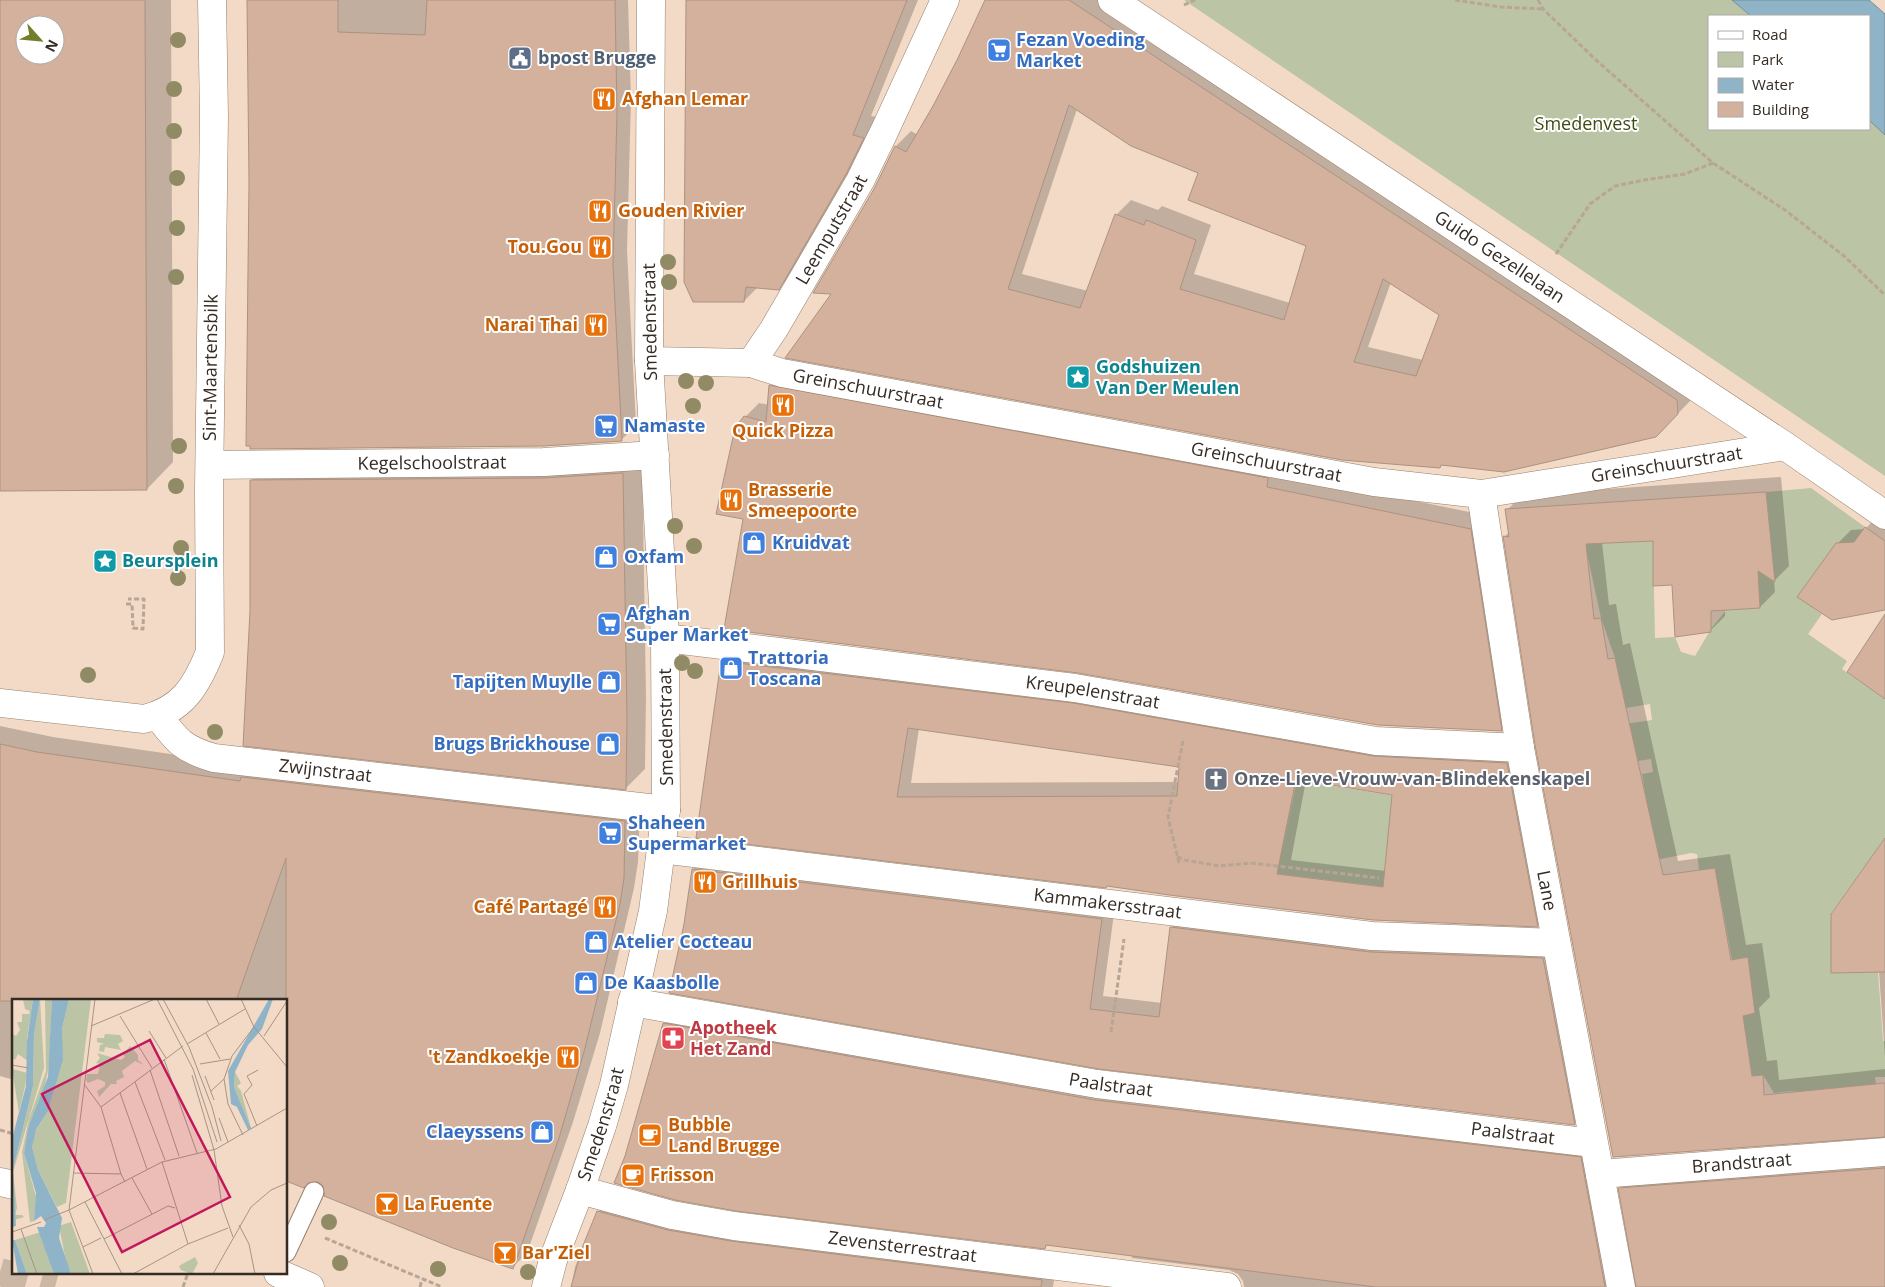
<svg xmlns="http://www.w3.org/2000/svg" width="1885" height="1287" viewBox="0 0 1885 1287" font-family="'Open Sans',sans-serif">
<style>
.green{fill:#bbc4a4}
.water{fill:#8fb4c8;stroke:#748b96}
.shadow{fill:#0003;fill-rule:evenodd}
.building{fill:#d4b19d;stroke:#ac9282;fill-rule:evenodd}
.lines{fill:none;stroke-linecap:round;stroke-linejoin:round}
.primary-tunnel{stroke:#ccb7a5;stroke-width:28;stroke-dasharray:28 14;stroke-linecap:butt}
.service-casing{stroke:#96806d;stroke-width:21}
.minor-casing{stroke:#96806d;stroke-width:29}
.path{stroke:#b8a595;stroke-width:3;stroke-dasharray:5 2.5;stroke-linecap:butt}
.service{stroke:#fff;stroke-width:19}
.minor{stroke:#fff;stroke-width:28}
.tree{fill:#908b64}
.labels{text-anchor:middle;stroke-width:4;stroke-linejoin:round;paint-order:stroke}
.shop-label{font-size:18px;font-weight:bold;fill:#366cbe;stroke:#fff;text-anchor:start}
.service-label{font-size:18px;font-weight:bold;fill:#4e5e75;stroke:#fff;text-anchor:start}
.food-label{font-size:18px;font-weight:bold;fill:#c56008;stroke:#fff;text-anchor:start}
.park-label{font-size:18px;fill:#404b13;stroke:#fff}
.street-label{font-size:18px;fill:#342b23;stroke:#fff}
.culture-label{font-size:18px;font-weight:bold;fill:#0d838f;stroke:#fff;text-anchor:start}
.worship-label{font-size:18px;font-weight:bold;fill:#5b616d;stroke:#fff;text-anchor:start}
.health-label{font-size:18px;font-weight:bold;fill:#be3a42;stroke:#fff;text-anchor:start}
.inset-road{fill:none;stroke:#a69485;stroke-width:1}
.view{fill:#c2185b;fill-opacity:0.15;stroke:#c2185b;stroke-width:2.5}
.inset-edge{fill:none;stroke:#342b23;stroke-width:2.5}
</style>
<rect width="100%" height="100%" fill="#f2dac6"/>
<path class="green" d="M1184,0h548l19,16h-42v113h160v-9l16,15v341z
M1811,488l54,39 -52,81 9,6 -14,20 39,27 -5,8 43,30v139l-54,75v60l47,-1 5,69h2v36h-10l1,7 -49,6 -31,15 -2,-14 -20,2 -11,-18 -23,2 9,-25 -33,-179 -16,3 -3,-22 -6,-1 -35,7 -14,-86 11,-2 -2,-13 -32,5 -1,-39 34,-5 -2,-16 -24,4 -11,-50 -14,-40 -19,-88 47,-3 1,15 23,-1 2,97 20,-1 6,15 14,4 16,-27 15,-19 34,-2 -3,-50 15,-1 -6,-65z
M1297,780l110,18 -20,89 -134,-16 31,-31z"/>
<path class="water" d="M1732,0h137l16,14v121l-16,-15v-104h-118z"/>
<path class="shadow" d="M0,0h171l2,462 -26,27 -147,1zM25,25h30v30h-30z
M248,0h380l3,99 -4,151 9,176 -15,14 -371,-257z
M687,0h231l-47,116 11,2 -84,151 -20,19 -20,-1 -14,14z
M986,0h121l586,398 -37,38 -823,-143 42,-104 21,-43 15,-15 7,4 41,-75zM1077,109l123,63 107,73 -17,58 -96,-29 17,-49 -49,-19 -4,4 -27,-10 -15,15 -28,76 -66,-17zM1391,282l50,33 -18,45 -55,-13z
M784,372l700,143 31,201 -14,14 -757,-212 1,-101 14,-14 10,2 2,-19z
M642,454l4,243 -1,72 -19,19 -375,-177v-130l19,-19z
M1781,477l8,89 -15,15 1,11 -15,15 -35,2v7l-15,15 -37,-48 -19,-43 -52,2 7,63 7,-1 7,41 7,-2 48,218 52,-7 16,91 16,-2 8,54 -11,11 8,53 10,-1 2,20 106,-11v66l-271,21 -77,-411 -32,-209 5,-5 -3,-21 15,-15z
M1880,514l5,4v91l-48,-65 14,-14 14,-1z
M736,647l785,102 30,162 -14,14 -429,-40 -411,-49 25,-175zM919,728l261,37 -1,17 -268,1zM1306,780l87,14 -7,77 -95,-11z
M0,726l53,11 200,29 387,41 -2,55 -4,26 -34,145 -27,89 -46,131 -15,15 -187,-83 -6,-5 -11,1 -22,-180h-272v79l-14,-4z
M1885,840v217l-6,-86z
M706,856l409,50 -12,90 59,7 9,-75 13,-14 372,32 31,165 -13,13 -889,-200 8,-55z
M680,1009l431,76 485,58 35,144h-387l-1,-6 -5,-7 -9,-4 -97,-12v-3l-84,-11 -3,3 -419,-91 38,-132z
M1885,1154v133h-248l-17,-98 15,-15z
M614,1196l442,69 -3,22h-482l4,-20 23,-55z"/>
<path class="building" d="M0,0h145l2,490 -147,1zM25,25h30v30h-30z
M247,0h91v32l87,3 2,-35h188l2,114 -4,151 9,176 -79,5 -293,3v-3h-4l3,-263z
M686,0h221l-54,135 11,3 -18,36 -67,116 -33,-3 -2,15h-51l-9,-20z
M985,0h84l608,400 1,14 -22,23 -152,35 -63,-7 -1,3 -98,-8 -557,-102 46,-64 -18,-1 61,-104 21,-43 11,6 27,-46 24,-46zM1069,105l62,41 67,27 -10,27 118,46 -22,74 -104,-31 16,-49 -50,-20 -2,5 -29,-11 -35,94 -72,-19zM1383,279l56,36 -23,61 -62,-14z
M769,385l499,93 -1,9 204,42 31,202 -124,-6 -300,-52 -354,-44 19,-110 -27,-5 19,-86 9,-12 22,6z
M623,473l4,244 -1,73 -383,-44 7,-135v-131l294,-2z
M1766,492l9,90 -17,-11 2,37 -49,3v21l-36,5 -3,-52 -19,1v-45l-67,3 8,75 7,-1 7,41 7,-1 48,217 52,-7 16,92 17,-3 7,56 -12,3 9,60 11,-1 1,20 121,-12v54l-272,20 -78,-412 -32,-209 6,1 -4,-28z
M1865,527l20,14v69l-53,10 -35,-23 39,-54 18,-1z
M1885,614v85l-38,-27z
M721,661l352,42 300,53 134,7 31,164 -165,-7 -204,-25 -62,-9 -1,2 -410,-50zM908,728l271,39 -2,29 -280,1zM1296,779l96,16 -9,92 -106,-13z
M0,744l37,8 203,29 1,-4 384,44 -1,57 -4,26 -35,144 -26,90 -46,131 -60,-21 -129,-52 -1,-10 -5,-4 -10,1 -4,5 -18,-7v-323l-50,143h-236z
M1885,838v134l-54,1v-59z
M692,869l410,50 -12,90 69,8 11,-90 200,25 173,6 32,167 -476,-56 -430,-76 15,-69z
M663,1023l432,77 486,57 24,130h-229l-330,-42 -1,4 -309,-38 -61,-11 -61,-17 11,-27z
M1885,1168v119h-249l-18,-99z
M597,1211l71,19 63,11 311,39 -1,7h-470l11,-39z"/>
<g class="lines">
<path class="primary-tunnel" d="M0,1272l55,15"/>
<g class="service-casing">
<path id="service" d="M286,1252l28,-60"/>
</g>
<g class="minor-casing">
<g id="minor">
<path id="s1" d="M1112,0l673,446 100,69"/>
<path id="s2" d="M649,361l102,2 23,-34 86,-148 24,-49 61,-132"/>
<path id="s3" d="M751,363l31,10 592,109 107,12 304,-48"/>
<path id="s4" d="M210,465l334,-3 111,-7"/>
<path id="s5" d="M1481,494l39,254 101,539"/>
<path id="s6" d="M665,638l410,50 301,53 144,7"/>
<path id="s7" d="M0,703l144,16c38,-9 52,-32 66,-67l-1,-162 5,-374 -2,-116"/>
<path id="s8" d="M158,716c19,25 25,33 56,42l452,52"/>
<path id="s9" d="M661,849l711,87 184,7"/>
<path id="s10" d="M632,1002l465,82 496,59"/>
<path id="s11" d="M1600,1174l285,-22"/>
<path d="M0,1182l14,3"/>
<path id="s12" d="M580,1190l92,25 62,11 493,61"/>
<path d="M278,1273l32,14"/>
<path id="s13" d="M546,1287l7,-27 27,-70 22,-64 12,-41 39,-174 13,-101 -1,-172 -16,-277 2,-361"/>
</g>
</g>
<path class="path" d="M1455,0l46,7 42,2
M1538,0l5,9 53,51 117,103 72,47 59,46 41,39
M1184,5l11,-5
M1556,254l34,-50 25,-18 29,-6 41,-6 28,-11
M126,604h6l1,24 10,1 1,-30h-16
M1177,857l8,3 34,6 32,-3 128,15
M1179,863l-11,-46 15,-76
M1111,1032l13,-93
M0,1130l14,4
M325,1238l117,49
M183,1287l5,-14
M420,1287l2,-8"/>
<use href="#service" class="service"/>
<use href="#minor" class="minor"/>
</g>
<g class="tree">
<circle cx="178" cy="40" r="8"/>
<circle cx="174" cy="89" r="8"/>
<circle cx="174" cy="131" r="8"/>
<circle cx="177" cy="178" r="8"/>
<circle cx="177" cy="228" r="8"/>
<circle cx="668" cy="262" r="8"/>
<circle cx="176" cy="277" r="8"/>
<circle cx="669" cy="282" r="8"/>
<circle cx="686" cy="381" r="8"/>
<circle cx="706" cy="383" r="8"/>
<circle cx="693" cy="406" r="8"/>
<circle cx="179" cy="446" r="8"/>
<circle cx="176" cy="486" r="8"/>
<circle cx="675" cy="526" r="8"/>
<circle cx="694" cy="546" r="8"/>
<circle cx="181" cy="548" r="8"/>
<circle cx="178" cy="578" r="8"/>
<circle cx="682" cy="663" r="8"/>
<circle cx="695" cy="671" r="8"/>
<circle cx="88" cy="675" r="8"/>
<circle cx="215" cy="732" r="8"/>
<circle cx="329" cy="1222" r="8"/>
<circle cx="340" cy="1263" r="8"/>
<circle cx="438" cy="1269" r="8"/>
<circle cx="528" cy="1272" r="8"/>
</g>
<defs>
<g id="supermarket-square" transform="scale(1.25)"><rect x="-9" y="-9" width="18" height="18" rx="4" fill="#3f7fe0" stroke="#fff"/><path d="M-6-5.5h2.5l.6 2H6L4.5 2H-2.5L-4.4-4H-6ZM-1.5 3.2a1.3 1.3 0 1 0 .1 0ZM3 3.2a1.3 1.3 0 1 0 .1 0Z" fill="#fff"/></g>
<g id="civic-square" transform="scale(1.25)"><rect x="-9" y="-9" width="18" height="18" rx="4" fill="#5c6f8a" stroke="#fff"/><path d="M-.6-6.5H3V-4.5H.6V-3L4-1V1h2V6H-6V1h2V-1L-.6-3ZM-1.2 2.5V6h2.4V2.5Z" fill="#fff"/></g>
<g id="restaurant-square" transform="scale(1.25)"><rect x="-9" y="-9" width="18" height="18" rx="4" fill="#e8710a" stroke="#fff"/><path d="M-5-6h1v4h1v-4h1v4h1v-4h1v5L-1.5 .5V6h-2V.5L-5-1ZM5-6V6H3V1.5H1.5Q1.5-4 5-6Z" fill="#fff"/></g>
<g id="sight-square" transform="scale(1.25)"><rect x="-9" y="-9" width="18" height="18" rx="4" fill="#0f9aa8" stroke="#fff"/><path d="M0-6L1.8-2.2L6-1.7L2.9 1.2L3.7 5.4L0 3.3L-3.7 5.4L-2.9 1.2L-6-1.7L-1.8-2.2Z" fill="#fff"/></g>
<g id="shop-square" transform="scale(1.25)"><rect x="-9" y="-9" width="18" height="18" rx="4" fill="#3f7fe0" stroke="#fff"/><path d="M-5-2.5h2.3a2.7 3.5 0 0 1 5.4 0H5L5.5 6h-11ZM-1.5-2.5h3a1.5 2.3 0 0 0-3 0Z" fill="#fff"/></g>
<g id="church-square" transform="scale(1.25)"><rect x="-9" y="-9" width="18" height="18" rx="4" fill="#6b7280" stroke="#fff"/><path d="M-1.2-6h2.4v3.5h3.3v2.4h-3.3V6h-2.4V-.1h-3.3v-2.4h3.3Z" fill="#fff"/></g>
<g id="pharmacy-square" transform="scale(1.25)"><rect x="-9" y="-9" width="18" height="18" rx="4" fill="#e0444e" stroke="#fff"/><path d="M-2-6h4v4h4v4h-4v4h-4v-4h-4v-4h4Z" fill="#fff"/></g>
<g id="cafe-square" transform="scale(1.25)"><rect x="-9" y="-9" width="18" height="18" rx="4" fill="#e8710a" stroke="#fff"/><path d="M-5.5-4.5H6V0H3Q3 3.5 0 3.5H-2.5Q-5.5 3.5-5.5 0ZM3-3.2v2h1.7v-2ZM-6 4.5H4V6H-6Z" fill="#fff"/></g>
<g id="bar-square" transform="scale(1.25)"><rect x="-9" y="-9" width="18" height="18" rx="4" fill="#e8710a" stroke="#fff"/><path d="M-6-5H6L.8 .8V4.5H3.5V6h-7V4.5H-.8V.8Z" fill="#fff"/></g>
</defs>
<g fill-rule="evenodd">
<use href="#supermarket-square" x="999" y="50"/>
<use href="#civic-square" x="520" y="58"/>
<use href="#restaurant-square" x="604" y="99"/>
<use href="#restaurant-square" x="600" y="211"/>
<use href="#restaurant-square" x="600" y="247"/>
<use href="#restaurant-square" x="596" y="325"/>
<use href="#sight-square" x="1078" y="377"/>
<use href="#restaurant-square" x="783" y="405"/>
<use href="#supermarket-square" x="606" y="426"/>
<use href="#restaurant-square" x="731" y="500"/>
<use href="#shop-square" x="754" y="543"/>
<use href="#shop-square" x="606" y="557"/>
<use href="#sight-square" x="105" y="561"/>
<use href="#supermarket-square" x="609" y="624"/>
<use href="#shop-square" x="731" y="668"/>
<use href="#shop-square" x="609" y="682"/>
<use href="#shop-square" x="608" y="744"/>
<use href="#church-square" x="1216" y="779"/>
<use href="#supermarket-square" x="610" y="833"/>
<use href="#restaurant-square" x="705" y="882"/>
<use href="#restaurant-square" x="605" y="907"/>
<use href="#shop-square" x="596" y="942"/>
<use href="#shop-square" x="586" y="983"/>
<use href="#pharmacy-square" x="673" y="1038"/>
<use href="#restaurant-square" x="568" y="1057"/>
<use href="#shop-square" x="542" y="1132"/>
<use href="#cafe-square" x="650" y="1135"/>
<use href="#cafe-square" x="633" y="1175"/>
<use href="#bar-square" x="387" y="1204"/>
<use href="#bar-square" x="505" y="1253"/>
</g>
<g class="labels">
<g class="shop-label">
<text x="1016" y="46">Fezan Voeding<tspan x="1016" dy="21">Market</tspan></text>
<text x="624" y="432">Namaste</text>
<text x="772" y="549">Kruidvat</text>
<text x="624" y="563">Oxfam</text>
<text x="626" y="620">Afghan<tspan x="626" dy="21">Super Market</tspan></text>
<text x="748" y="664">Trattoria<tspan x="748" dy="21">Toscana</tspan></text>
<text x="592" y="688" text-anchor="end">Tapijten Muylle</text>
<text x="590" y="750" text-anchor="end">Brugs Brickhouse</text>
<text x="628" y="829">Shaheen<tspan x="628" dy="21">Supermarket</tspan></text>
<text x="614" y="948">Atelier Cocteau</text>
<text x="604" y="989">De Kaasbolle</text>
<text x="524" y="1138" text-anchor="end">Claeyssens</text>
</g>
<g class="service-label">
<text x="538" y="64">bpost Brugge</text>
</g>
<g class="food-label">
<text x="622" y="105">Afghan Lemar</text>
<text x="618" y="217">Gouden Rivier</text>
<text x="582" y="253" text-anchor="end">Tou.Gou</text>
<text x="578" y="331" text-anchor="end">Narai Thai</text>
<text x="783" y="437" text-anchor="middle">Quick Pizza</text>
<text x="748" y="496">Brasserie<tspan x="748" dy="21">Smeepoorte</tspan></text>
<text x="722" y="888">Grillhuis</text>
<text x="588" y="913" text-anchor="end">Café Partagé</text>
<text x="550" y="1063" text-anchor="end">'t Zandkoekje</text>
<text x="668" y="1131">Bubble<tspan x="668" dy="21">Land Brugge</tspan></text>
<text x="650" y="1181">Frisson</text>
<text x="404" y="1210">La Fuente</text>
<text x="522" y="1259">Bar'Ziel</text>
</g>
<g class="park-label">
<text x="1586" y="130">Smedenvest</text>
</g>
<g class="street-label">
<text dy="6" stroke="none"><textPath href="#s2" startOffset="258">Leemputstraat</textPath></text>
<text dy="6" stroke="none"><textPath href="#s1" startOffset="465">Guido Gezellelaan</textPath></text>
<text transform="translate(650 322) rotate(-91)" y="6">Smedenstraat</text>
<text dy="6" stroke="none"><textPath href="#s7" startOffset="528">Sint-Maartensbilk</textPath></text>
<text dy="6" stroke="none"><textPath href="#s3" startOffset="120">Greinschuurstraat</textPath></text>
<text dy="6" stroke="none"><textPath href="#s3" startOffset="525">Greinschuurstraat</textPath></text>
<text dy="6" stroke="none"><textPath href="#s4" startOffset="222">Kegelschoolstraat</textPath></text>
<text dy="6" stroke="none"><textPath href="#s3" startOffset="930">Greinschuurstraat</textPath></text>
<text dy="6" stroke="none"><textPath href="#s6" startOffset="431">Kreupelenstraat</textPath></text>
<text transform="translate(666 727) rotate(-91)" y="6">Smedenstraat</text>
<text dy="6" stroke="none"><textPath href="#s8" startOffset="184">Zwijnstraat</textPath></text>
<text dy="6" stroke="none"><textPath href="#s5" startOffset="402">Lane</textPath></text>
<text dy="6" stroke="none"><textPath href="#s9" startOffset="450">Kammakersstraat</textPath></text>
<text dy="6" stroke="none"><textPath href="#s10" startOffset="486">Paalstraat</textPath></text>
<text dy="6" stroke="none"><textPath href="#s13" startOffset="172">Smedenstraat</textPath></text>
<text dy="6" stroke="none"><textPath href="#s10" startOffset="891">Paalstraat</textPath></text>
<text dy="6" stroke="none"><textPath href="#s11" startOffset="142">Brandstraat</textPath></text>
<text dy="6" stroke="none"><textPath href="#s12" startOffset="328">Zevensterrestraat</textPath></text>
</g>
<g class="culture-label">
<text x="1096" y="373">Godshuizen<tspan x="1096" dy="21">Van Der Meulen</tspan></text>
<text x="122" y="567">Beursplein</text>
</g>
<g class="worship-label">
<text x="1234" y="785">Onze-Lieve-Vrouw-van-Blindekenskapel</text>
</g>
<g class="health-label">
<text x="690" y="1034">Apotheek<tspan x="690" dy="21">Het Zand</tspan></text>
</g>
</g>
<g transform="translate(12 999)">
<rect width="275" height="275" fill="#f2dac6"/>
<path d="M11,0h10l-6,39 1,23 -10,-7 -3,6 -3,-2v-24l4,2 4,-6 -3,-8h5v-8h7l1,-3 -5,-2zM28,0l4,69 -31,104 4,36 -2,7h7l2,2 -10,3 -1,-50 20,-84 1,-52zM33,0h7l-3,66 -6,31 -15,32 -4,25 12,44 -2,24 -4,1 -8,-70 7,-33 17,-48zM57,0h22l-25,204 -9,4 -19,-37 -6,-23 2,-13 14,-23 14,-48v-34zM93,35l15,1 3,6 -5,3 3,6 -16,-3 -1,5 -5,-1 1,-6 4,-1 -7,-2v-4h7zM118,47l8,9v5l6,5 -9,-4 -13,10 2,6 -8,4 1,3h-6l-12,13 -2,-6 8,-5v-4l-7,-3 -10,4 -2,-3 1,-6h11l2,-10 -4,-1 4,-5 -3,-5 24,7 4,-3 -2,-3zM0,70l16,4 -16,69 7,-29zM223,73l6,11 -4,3 4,5 10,37 -17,-41zM59,223l19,52h-19l-5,-13 -7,-35zM29,233l13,42h-27l-12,-34zM183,258l3,6 -6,11 -11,-4 -2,-4z" fill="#bbc4a4"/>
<path d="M21,0h7l-6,35 -1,52 -20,84 3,56 -4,1v-88l14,-53 1,-45zM40,0h17l-7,30 1,31 -15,51 -12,19 -4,17 6,23 24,48 -3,20 12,36h-17l-17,-47h7l2,-4 -5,-7 -7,5 2,-28 -12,-40 4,-25 20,-51zM257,0h4l-11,30 -14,16 -13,27 -1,15 17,41 -3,2 -11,-23 -6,-3 -3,-33zM0,241h3l12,34h-9z" fill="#8fb4c8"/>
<path class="inset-road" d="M145,0l36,70 24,73M151,0l26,48 23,60 9,34M194,0l13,25M229,0l13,28 33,40M108,17l32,52M79,27l64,-27M137,32l17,27M194,34l14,26M252,37l23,-35M175,45l58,-35M152,60l33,94M188,65l30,-5M0,66l16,3M138,71l29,86M180,76l22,75M193,77l9,24M123,83l30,78M72,85l17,23 20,67M199,92l13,-12M108,94l27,76M89,108l82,-61M207,119l9,24M245,127l-13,-32 8,-9 -5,-9 11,-6M231,136l-15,-31 -4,-25 8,-23 22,-29M202,151l8,56 11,31M61,174l48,1 4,8M120,179l20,36M73,203l37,72M57,211l93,-48 54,-13 71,-41M32,221l25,-10M227,226l10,19 6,30M9,230l16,45M0,233l29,-10M92,240l64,-33 7,2M176,245l40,-16M71,248l18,-9M81,275l-24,-64 26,-211M121,275l55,-30 -26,-82M201,275l38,-67 20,-17 16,-7"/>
<path class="view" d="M138,41l80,157 -108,55 -80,-158z"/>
<rect width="275" height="275" class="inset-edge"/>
</g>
<rect x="1708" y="15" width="162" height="115" fill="#ffffff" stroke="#aeaaa7"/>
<rect x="1718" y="31" width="25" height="8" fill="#ffffff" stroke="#aeaaa7"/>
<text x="1752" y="40" font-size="15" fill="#342b23">Road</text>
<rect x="1718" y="52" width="25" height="15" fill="#bbc4a4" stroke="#aeaaa7"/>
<text x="1752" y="65" font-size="15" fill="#342b23">Park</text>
<rect x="1718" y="78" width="25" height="15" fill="#8fb4c8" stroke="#aeaaa7"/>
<text x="1752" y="90" font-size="15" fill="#342b23">Water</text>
<rect x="1718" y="102" width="25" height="15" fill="#d4b19d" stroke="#aeaaa7"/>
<text x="1752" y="115" font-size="15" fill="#342b23">Building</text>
<g transform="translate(40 40) rotate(117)"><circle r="24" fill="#ffffff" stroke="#aeaaa7"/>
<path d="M0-4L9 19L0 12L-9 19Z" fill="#727e2a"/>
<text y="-8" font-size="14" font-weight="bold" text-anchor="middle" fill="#342b23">N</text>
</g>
</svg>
